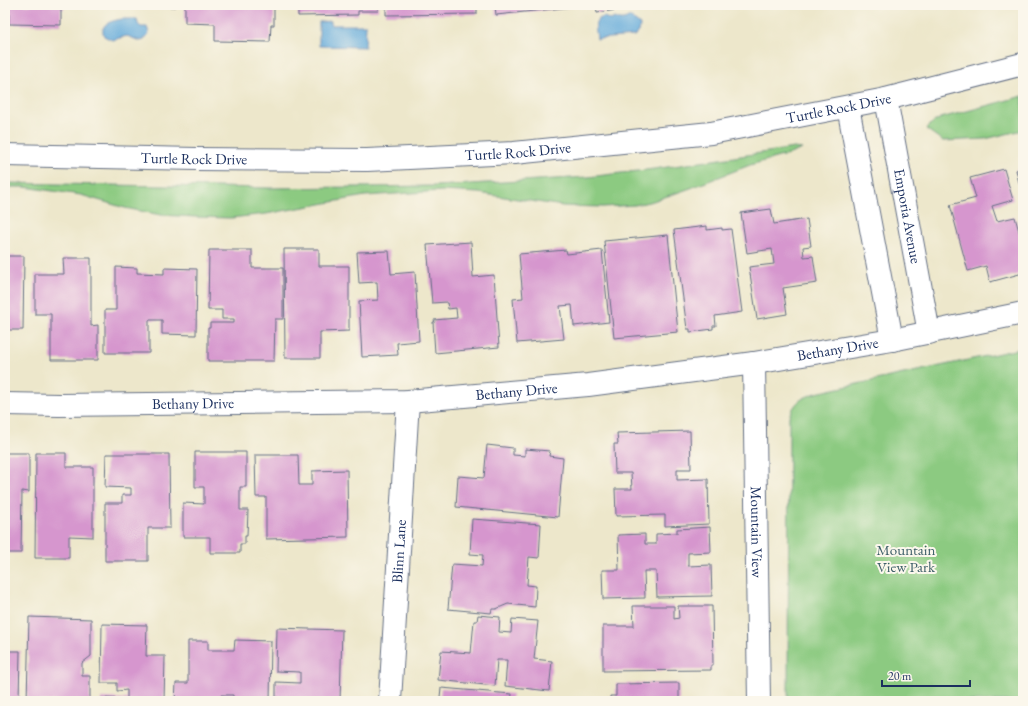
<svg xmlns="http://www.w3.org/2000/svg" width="1028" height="706" viewBox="0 0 1028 706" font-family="'EB Garamond',serif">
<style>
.green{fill:#8cca81;stroke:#547c70}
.water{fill:#64aada;stroke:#406c9c}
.building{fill:#d696ce}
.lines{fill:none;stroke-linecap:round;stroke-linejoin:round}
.minor-casing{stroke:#646f84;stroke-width:24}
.minor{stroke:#fff;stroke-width:22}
.labels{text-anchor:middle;stroke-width:4;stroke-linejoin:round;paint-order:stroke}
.street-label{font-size:15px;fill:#1b2f5e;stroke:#fbf7ec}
.park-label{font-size:15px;fill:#3d5e68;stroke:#fbf7ec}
</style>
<rect width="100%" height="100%" fill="#fbf7ec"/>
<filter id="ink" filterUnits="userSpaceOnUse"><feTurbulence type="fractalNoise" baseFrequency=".025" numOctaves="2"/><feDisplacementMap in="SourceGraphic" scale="8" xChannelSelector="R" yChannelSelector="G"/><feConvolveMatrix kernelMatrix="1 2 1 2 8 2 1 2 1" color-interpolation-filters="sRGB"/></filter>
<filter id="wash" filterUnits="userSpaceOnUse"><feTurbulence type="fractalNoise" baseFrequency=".012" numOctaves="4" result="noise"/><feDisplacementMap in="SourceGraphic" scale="16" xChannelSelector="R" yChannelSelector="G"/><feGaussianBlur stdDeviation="0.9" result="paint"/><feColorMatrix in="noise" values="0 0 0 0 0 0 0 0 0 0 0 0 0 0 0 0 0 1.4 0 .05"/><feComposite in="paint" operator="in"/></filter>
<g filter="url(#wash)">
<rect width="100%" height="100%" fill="#ede7cb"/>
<path class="green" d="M1023,96v34l-38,9 -42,2 -17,-12 6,-6 9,-5z
M794,148l8,1 -12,5 -40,11 -62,24 -35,12 -18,4 -32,2 -40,-1 -85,-13 -36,-2 -77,5 -99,18 -35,4 -35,-1 -35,-2 -36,-7 -44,-13 -57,-8h-19v-4l264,5 167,-2 152,-9 66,-8z
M1023,348v353h-235l1,-285c8,-16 11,-17 27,-23z"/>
<path class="water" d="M604,17l7,3 3,-2c6,3 10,3 16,-1l10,8 -1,7 -5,4 -37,3c-1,-10 -5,-19 7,-22z
M122,19h15l1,5 3,3h6l2,6 -5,7 -4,1 -13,-5 -15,4 -8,-4c-5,-13 8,-15 18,-17z
M331,21v4h35l-1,22 -46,-1v-24z"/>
<g id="blocks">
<path class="building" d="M5,5h59v4h-3v16l-52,-1v-16h-4z
M153,5h22v2l-22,-1z
M185,5h89v20h-3l-1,17 -55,-1v-17l-30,-1z
M298,5h80v6h-20v4l-60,1z
M386,5h91v9l-91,1z
M495,5h87v1l-86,9z
M596,5h26v4l-25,4z
M1023,168v28h-1l-6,-26z
M1004,169l9,31 -21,6 5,15 18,-4 8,29v27l-33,9 -4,-16 -18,5 -18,-66 26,-7 -6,-20z
M771,209l3,15 33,-5 4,27 -8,1 1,10 9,-1 4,27 -34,5 4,26 -30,5 -8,-52 25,-3 -2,-15 -25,4 -6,-40z
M707,226v4l15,-2v2l9,-1 11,83 -27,4 1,10h-3v3l-23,3v-3h-3l-13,-99z
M668,235l10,97 -64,6 -10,-97z
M471,242l2,35 21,-2 5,72 -64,6 -2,-31h2l-1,-2 23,-2 -1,-10 -8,1 -1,-7 -15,1 -5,-58z
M284,249h35v17h30v65l-29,1v26h-35z
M209,250h43v18h31v51h-8l-1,42h-66v-33h2v-5h24v-4h-12v-9h-14z
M566,250l1,4 35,-4 7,72 -35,4 -2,-21 -12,1 4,33 -47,4 -4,-44 10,-1 -4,-44z
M389,251l2,23 24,-2 4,69 -22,2 1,12 -36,2 -3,-56 19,-1 -1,-18 -18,1 -2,-31z
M5,256h19l-1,74h-18z
M63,258h28v68l7,-1v35h-47v-46h-16v-40h29z
M116,267l21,1v5l27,1v-6l33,1 -1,66 -34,-1v-14h-13v33h-44v-43h11z
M690,431l1,38h-14v11l31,-1 1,45 -44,2v-11l-49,1 -1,-27h17l-1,-16h-16l-1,-29h4l-1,-11z
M487,445l26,3v7l12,1v-7l25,2 -1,5 14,2 -5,59 -102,-10 2,-31 26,2z
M195,452h51v35h-6v23h8l-1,26h-2v8h-5v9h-30v-16h-27v-34l21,1v-17h-9z
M5,453h24v39l-7,-1 -1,62h-16z
M36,453h30v14h27v70l-24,-1v22h-34z
M106,454h63l1,74h-22v33h-43v-58h17v-8h9v-7l-26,-1z
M255,455h43l1,30h13v-14l35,-1 1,67 -82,2v-42h-10z
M472,519l69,5 -2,34 -10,-1 -2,28 9,1 -1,21 -27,-3 -12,5h-4l-1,4 -43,-4 4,-45 30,2 1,-11 -13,-1z
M710,527l1,25 -23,1v13l23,-1 1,31 -55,1 -1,-26h-12l1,27 -42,1 -1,-29h17l-1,-35 27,-1v10h11v-10l21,-1v-4z
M633,606h41v13l5,-1 -1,-12h34l1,59h-2v5l-108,1v-45h31z
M478,615l22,2 -1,15 12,1 1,-14 26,2 -4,38 18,2 -3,30 -44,-5 2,-26h-10l-2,26 -57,-6 3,-29 30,2 3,-32h3z
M29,617l62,2v37l-9,7v13h8v25h-63z
M102,624l45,1 -1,31h19l-1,45h-63v-3l26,1v-9l-10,1v-8h-16z
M277,628l65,2 -2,71h-64v-19l24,1v-11l-24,-1z
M235,640l36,1 -1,60h-37v-6h-12v6h-46l1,-18h12v-42h20v9h26z
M5,651h15l-1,50h-14z
M679,683v18h-69v-5h6v-12z
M441,688l71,6 -1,7h-74l3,-4z"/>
</g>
</g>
<g filter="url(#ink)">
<use href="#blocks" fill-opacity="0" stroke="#646f84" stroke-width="1"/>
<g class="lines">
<g class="minor-casing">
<g id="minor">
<path id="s1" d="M886,99l43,234"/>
<path d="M848,107l44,233"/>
<path id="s2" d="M5,155l191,4 171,1 147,-7 197,-20 175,-34 137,-35"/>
<path id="s3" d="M754,363l5,338"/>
<path id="s4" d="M5,404l54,1 349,-4 180,-16 166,-22 138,-23 131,-27"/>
<path id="s5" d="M390,701l18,-300"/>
</g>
</g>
<use href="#minor" class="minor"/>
</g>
</g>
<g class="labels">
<g class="street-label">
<text dy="5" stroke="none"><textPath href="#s2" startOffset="837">Turtle Rock Drive</textPath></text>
<text dy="5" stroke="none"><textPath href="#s2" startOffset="513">Turtle Rock Drive</textPath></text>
<text dy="5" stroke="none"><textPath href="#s2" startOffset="189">Turtle Rock Drive</textPath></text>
<text dy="5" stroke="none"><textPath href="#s1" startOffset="119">Emporia Avenue</textPath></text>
<text dy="5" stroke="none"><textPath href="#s4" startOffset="836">Bethany Drive</textPath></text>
<text dy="5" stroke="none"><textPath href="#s4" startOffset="512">Bethany Drive</textPath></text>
<text dy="5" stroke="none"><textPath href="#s4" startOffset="188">Bethany Drive</textPath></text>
<text dy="5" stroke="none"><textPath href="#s3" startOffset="169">Mountain View</textPath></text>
<text dy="5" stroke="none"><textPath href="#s5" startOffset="150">Blinn Lane</textPath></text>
</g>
<g class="park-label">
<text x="906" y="555">Mountain<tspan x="906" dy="17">View Park</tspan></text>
</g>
</g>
<rect width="1028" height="706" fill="none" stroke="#fbf7ec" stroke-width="20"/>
<path d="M882 680v6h88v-6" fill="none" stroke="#1b2f5e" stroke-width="2"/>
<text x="888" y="680" font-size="12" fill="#1b2f5e" stroke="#fbf7ec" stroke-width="3" paint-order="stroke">20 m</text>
</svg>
